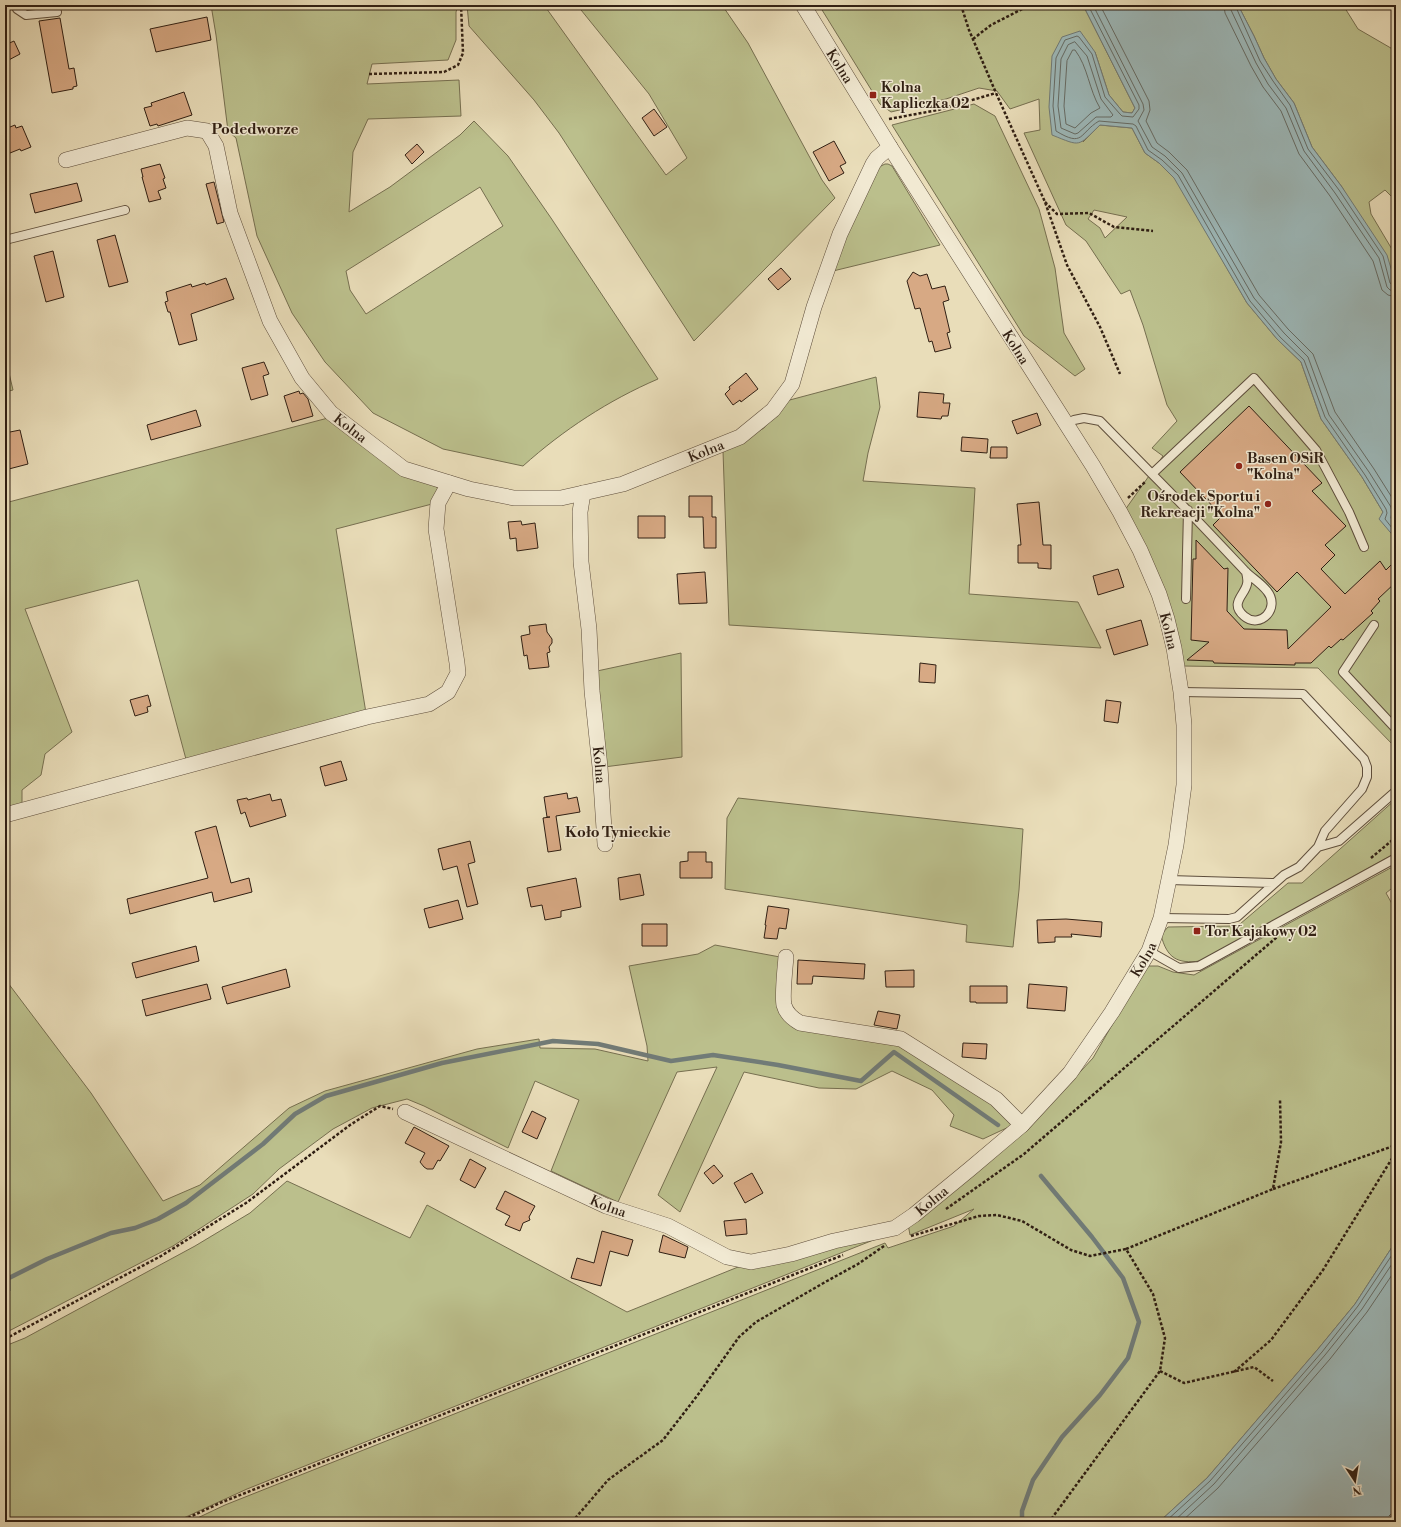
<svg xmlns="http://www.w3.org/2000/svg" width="1401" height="1527" viewBox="0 0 1401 1527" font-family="'Libre Bodoni',serif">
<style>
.green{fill:#bbbf8c;stroke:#766f50;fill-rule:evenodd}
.water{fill:#9db9ba;stroke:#717b77}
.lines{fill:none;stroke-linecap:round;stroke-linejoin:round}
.shore{stroke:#666c66;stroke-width:1}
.stream{stroke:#717b77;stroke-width:4.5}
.ferry{stroke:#514d45;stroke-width:1;stroke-dasharray:5 4;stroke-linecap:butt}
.building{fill:#d7a984;stroke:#301f13}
.lane-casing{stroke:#5e4e3c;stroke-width:10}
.street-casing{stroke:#5e4e3c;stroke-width:16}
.path{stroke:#301f13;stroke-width:2.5;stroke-dasharray:3 2;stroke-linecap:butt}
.lane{stroke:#f1e9d2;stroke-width:8}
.street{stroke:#f1e9d2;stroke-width:15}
.poi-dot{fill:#8f2418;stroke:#f1e9d2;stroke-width:1.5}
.labels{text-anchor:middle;stroke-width:3;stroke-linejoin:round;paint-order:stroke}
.street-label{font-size:14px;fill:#301f13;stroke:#f1e9d2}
.poi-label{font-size:14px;font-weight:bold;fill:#301f13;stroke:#f1e9d2;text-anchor:start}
.neighbourhood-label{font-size:15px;font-weight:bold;fill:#301f13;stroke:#f1e9d2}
</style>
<rect width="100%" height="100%" fill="#e9ddb9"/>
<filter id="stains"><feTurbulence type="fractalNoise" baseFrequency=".005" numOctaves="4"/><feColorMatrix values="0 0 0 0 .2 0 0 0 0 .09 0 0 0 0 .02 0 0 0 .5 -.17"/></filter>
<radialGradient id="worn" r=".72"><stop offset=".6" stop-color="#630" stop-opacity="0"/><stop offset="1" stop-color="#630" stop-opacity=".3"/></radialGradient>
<path class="green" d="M211,5h247l-2,7v28l-8,20 -76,4 -5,20 92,-4 2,36 -93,3 -15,33 -4,60 41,-25 70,-52 14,-14 34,35 43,62 107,161c-49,21 -95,51 -135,87l-80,-17 -70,-36 -48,-51 -33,-49 -35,-77 -21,-98 -8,-7 -12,-96zM480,187l23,39 -137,88 -16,-24 -4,-19z
M467,5h77l122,170 21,-17 -38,-64 -72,-89h145l26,38 74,137 13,18 -141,143 -135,-208 -25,-33 -65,-74z
M819,5h264l52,103 -3,5 -9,-1 -14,-17 -14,-43 -12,90 17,-17 32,3 13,25 14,10 16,15 72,125 30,36 24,23 20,57 41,58 21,35 -3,7 16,20v209l-78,-80 -136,-2 -57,-156 38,-54 -11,-8 25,-27 -10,-16 -24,-80 -13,-35 -9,4 -35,-53 -20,-16 -42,-92 16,-3 -1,-31 -29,10 -13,-18 -18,-3 -33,11 -55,13 -11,-8zM1094,210l33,7 -22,21 -5,-10 -12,-9z
M1238,5h105l15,24 38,22v143l-4,3 -7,-7 -16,12 2,12 25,42v29l-54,-98 -30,-40 -18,-44 -18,-24 -12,-21 -10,-22z
M974,104l21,12 44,93 16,59 9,65 21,36 -10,7 -51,-40 -132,-211z
M885,164h3l4,2 48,79 -107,26 19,-51 27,-53z
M5,356l8,34 -8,2z
M876,377l4,30 -12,46 -5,28 112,7 -6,106 109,8 23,46 -372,-23 -6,-174 41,-23 22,-27z
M328,418l23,17 87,53 -6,16 -96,25 30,184 -179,50 -49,-183 -113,29 47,123 -27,22 -4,21 -19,15v15l-17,5v-307z
M681,653l1,104 -78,10 -7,-96z
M738,798l285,31 -4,61 -6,57 -47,-5 1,-17 -242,-36 2,-71z
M1396,799v54l-196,108c-23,3 -33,-3 -39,-26l7,-8 65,-1 7,-2 48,-41h14z
M1396,865v20l-10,8 10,18v330l-41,63 -37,45 -111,129 -48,44h-970l36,-17 660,-262 3,5 66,-22 20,-17 -64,26 -2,-11 126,-102 59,-64 53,-92h12l15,6 21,3z
M715,945l65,12 -1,53 119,34 90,54 25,27 -30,14 -33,-13 4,-11 -22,-25 -40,-19 -36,18 -37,-1 -75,-16 -64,140 -22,-17 59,-128 -40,5 -59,130 -33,-15 -34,-16 28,-71 -44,-19 -27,67 -84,-42 -17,-7 -35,9 -39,21 -54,40 -26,25 -80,52 -168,87v-354l86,114 72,108 37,-16 89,-77 36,-17 152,-42 62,-10 1,9 55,1 53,12 -1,-15 -18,-80 69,-12z
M287,1181l123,57 17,-33 200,107 116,-47 143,-30 -639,254 -72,33h-170v-176l20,-8 170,-92 55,-33z"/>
<path class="water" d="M1083,5h155l16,31 10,22 12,21 18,24 18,44 30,40 45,68 9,30v254l-17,-20 4,-7 -21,-35 -41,-58 -20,-57 -24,-23 -30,-36 -73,-125 -15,-15 -14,-10 -13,-25 -32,-3c-23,22 -18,22 -48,10l-3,-28 3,-51 10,-19 18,-6 15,21 14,43 14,17 9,1 3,-5z
M1396,1241v281h-237l48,-44 111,-129 37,-45z
M5,1273l5,5v13l-5,4z"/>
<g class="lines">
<path class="shore" d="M1088,5l51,100v4l-6,8 -11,-1 -2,-2 -15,-17 -13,-43 -13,-17 -2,-1 -12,4 -9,18 -3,48 3,25c28,17 23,2 43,-10l34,3 3,2 12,24 14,10 16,15 72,126 30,36 24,23 21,57 40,58 21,34 1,4 -2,6 11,14
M1093,5l50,99 1,6 -6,11 14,26 13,9 17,17 72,125 30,35 24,24 21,58 40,57 22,35 1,5 -1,6 5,7
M1100,5l49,96 1,9 -4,11 11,22 12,9 18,18 72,125 29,34 25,25 22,58 39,57 22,35
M1224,5l1,8 26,53 12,21 18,24 18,43 31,42 43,65 9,29 6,5 8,2
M1230,5l1,5 25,53 12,21 18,24 18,43 31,42 44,65 8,29 3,3 6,1
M1235,5l25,56 13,20 17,24 18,44 31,41 44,66 7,27 3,2 3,1
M1075,42l12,14 14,43 12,16 -2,2h-15l-18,16 -3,1 -14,-6 -3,-22 3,-47 7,-14z
M1073,50h2c13,17 14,40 25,58l-9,5 -16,15 -9,-4 -2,-18 3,-45z
M1165,1522l45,-41 112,-129 36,-46 38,-57
M1173,1522l41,-38 111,-129 37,-46 34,-51
M1181,1522l37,-34 112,-129 37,-47 29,-43"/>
<path class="stream" d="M5,1280l42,-21 64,-26 24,-5 23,-9 28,-16 77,-59 32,-30 31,-18 116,-33 111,-22 45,3 73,17 42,-6 65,10 83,16 33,-29 104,73
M1022,1522v-11l11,-31 29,-43 38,-42 28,-37 11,-36 -16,-44 -31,-41 -51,-61"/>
<path class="ferry" d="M1382,1522l14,-12"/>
</g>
<path class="building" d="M207,17l4,23 -55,12 -6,-23z
M60,18l9,51 5,-1 3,18 -4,1v2l-21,4 -13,-72z
M14,41l6,13 -15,8v-17z
M184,92l8,23 -34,11 -1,-2 -7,2 -6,-18 8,-2 -1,-3z
M654,109l13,18 -13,9 -12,-18z
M15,125l1,3 6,-2 9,21 -10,4 -1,-2 -15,6v-26z
M834,141l12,22 -6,3 4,7 -15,8 -16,-29z
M417,144l7,8 -12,12 -7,-9z
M160,164l5,14 -2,1 3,9 -8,3 3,8 -12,3 -7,-25h1l-2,-8z
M214,182l10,40 -7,2 -11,-40z
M77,183l5,18 -47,12 -5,-19z
M115,235l13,47 -19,5 -12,-47z
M53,251l11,46 -18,5 -12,-46z
M781,268l10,11 -13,11 -10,-11z
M913,272l7,4 7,-2 5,15 13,-3 4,14 -6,2 7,30 -3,1 4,15 -16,4 -3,-11 -3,1 -9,-34 -5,1 -8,-28z
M226,278l8,21 -43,15 6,26 -18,5 -9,-33h-2l-3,-10 3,-1 -2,-9 25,-8 1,3 13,-4 1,2z
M264,362l5,12 -6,2 5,19 -17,5 -9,-32z
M746,373l12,16 -17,13 -1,-2 -7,5 -8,-11 5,-5 -1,-2z
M299,391l1,3 3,-1 5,6 5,17 -21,6 -8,-26z
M919,392l25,2 -1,9h7l-2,13h-6l-1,3 -24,-2z
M1249,406l73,77 -10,8 34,35 -21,19 10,10 -14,14 24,25 35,-33 6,9 10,-10v22l-18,17 2,2 -9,10 2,2 -30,27 -2,-1 -10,9 -2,-2 -18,17h-16v2l-81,-2 -1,-2 -26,-1 22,-18 -18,-2 2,-81h3v-19l28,29 4,-1 -1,43 17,18 43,1 1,19 43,-42 -34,-35 -20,20 -64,-67 9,-9 -42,-44z
M196,410l5,16 -50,14 -4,-15z
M1037,413l4,12 -24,9 -5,-13z
M20,430l8,34 -23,6v-37z
M962,437l26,2 -1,14 -26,-2z
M991,447h16v11h-17z
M689,496h23v21h4v31h-12l-1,-31h-14z
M1039,502l4,43h8v24l-13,-1v-5h-20v-18h3l-4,-41z
M638,516h27v22h-27z
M521,521l1,4 13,-2 3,25 -21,3 -1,-13 -6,1 -2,-17z
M1118,569l6,18 -26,8 -5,-19z
M705,572l2,31 -28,1 -2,-30z
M1141,620l7,25 -34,10 -8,-25z
M546,624l1,8 5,7v4l-3,4 1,5 -3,1 2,14 -20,2 -2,-14 -3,1 -3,-20 9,-2 -1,-8z
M920,663l16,2 -1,18 -16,-1z
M148,695l3,11 -4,1 1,5 -13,4 -5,-16z
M1106,700l15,2 -3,21 -14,-2z
M341,761l6,19 -22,6 -5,-19z
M567,793l1,6 9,-2 3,15 -24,4 5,34 -13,2 -5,-34 7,-1h-3l-3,-20z
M270,794l2,7 9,-2 5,17 -36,11 -5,-15 -4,2 -4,-14 10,-2 1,2z
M216,826l15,57 18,-5 3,14 -38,10 -2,-10 -82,22 -3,-15 81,-21 -13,-46z
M470,841l5,21 -7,2 10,40 -11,3 -10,-41 -14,4 -5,-21z
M688,852h18v10h6v16h-32v-16l8,-1z
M640,874l4,21 -24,5 -2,-22z
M576,878l5,29 -20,4v6l-16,3 -3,-15 -11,2 -4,-19z
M458,900l5,19 -34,9 -5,-19z
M768,906l21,3 -3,20 -7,-1 -2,11 -13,-1 2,-13h-1z
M1066,919l36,3 -1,15 -30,-3 1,3h-17v5l-17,1 -1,-23z
M642,924h25v22h-25z
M196,946l3,15 -63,17 -4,-15z
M798,960l67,4 -1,15 -51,-3 -1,8h-15z
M286,969l4,18 -63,17 -5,-17z
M914,970v17h-28l-1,-16z
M207,984l4,15 -65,17 -4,-16z
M1029,984l38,3 -2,24 -38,-3z
M970,986h37v17h-31v-1h-6z
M878,1011l22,4 -3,14 -23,-4z
M963,1043l24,1 -1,15 -24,-2z
M532,1111l14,7 -9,21 -15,-7z
M414,1127l35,19 -9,15 -2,-1 -5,9h-6l-3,-2 -4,-5 5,-9 -20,-10z
M470,1159l16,9 -11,20 -15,-8z
M714,1165l9,11 -10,8 -9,-11z
M752,1173l11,20 -18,10 -11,-20z
M505,1191l30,15 -6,11 1,3 -7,3 -3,8 -15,-6 5,-9 -14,-7z
M746,1219l1,15 -21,2 -2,-15z
M602,1231l31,9 -5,16 -18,-5 -9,35 -30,-8 6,-20 17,5z
M663,1235l25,12 -3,11 -26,-6z"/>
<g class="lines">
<g class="lane-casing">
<path id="lane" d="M16,5l1,4 9,6 31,-3
M5,240l120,-30
M1065,424l9,-4 10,-2 16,3 52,53 102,-96 62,72 33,62 15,35
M1152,474c32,32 62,64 93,97 7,7 16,12 22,20 14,17 -7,39 -23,25 -15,-13 1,-21 3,-32 1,-4 0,-8 -1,-12
M1186,599l2,-89
M1374,625l-31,47 53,57
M1318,847l21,-6 57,-50
M1169,880l105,3
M1161,918l68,1 8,-2 47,-42 15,-8 19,-20 7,-16 37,-42 5,-12v-10l-3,-8 -61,-65 -122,-2
M1149,951l30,17 20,-2 197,-108"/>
</g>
<g class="street-casing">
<g id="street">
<path id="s1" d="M66,160l121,-32 20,3 9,15 14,67 40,108 32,57 29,35 73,56 65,20 45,9h47l62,-14 117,-47 33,-27 19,-26 22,-77 26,-73 33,-70 4,-6 13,-11"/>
<path id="s2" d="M583,493l-3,19 1,50 8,67 3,62 8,76 5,77"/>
<path d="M5,815l362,-98 62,-13 19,-12 10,-19 -1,-10 -21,-134 2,-26 11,-20"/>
<path d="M786,957c-1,11 -4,39 -2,48 2,8 9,14 16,18l101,16 95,60 26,26"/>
<path id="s3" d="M405,1112l201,94 62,20 59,31 24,5 40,-8 43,-13 61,-13 19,-13 56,-46 52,-44 48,-52 42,-61 37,-61 12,-33 15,-73 8,-60v-60l-3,-33 -7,-44 -7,-29 -8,-25 -19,-44 -20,-38 -27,-46 -203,-319 -87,-142"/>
</g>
</g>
<path class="path" d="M961,5l8,25 27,63 49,109 22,63 33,62 20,47
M973,39l18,-14 39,-20
M369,74l75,-2 14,-7 5,-12 -2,-48
M889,119l49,-9 58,-17
M1045,202l12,12 32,-1 25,14 39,4
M1128,498l17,-16
M1371,858l25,-21
M1273,1189l123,-44
M946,1209l78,-55 253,-217
M911,1236l68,-20 18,-1 25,6 49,29 19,6 36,-7 27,45 12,44 -5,33 -108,147
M1126,1249l147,-60 8,-47 -1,-43
M5,1339l156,-83 85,-53 104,-78 30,-19 13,3
M1160,1371l24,12 70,-16 19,14
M1234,1372l37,-32 52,-70 73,-118
M179,1522l41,-19 623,-248
M572,1522l36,-42 55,-40 34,-44 42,-59 17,-15 71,-41 31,-17 26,-18"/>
<use href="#lane" class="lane"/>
<use href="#street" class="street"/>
</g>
<g class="poi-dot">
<rect x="869" y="91" width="8" height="8" rx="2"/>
<circle cx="1239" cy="466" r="4"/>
<circle cx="1268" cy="504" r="4"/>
<rect x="1193" y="927" width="8" height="8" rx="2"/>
</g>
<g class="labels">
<g class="street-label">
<text transform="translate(840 66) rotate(58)" y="5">Kolna</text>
<text transform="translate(1016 347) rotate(58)" y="5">Kolna</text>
<text dy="5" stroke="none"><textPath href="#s1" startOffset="482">Kolna</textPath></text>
<text dy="5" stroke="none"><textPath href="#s1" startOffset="863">Kolna</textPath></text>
<text transform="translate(1169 631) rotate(76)" y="5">Kolna</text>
<text dy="5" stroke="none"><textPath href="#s2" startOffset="273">Kolna</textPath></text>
<text dy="5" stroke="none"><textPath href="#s3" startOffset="896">Kolna</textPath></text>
<text dy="5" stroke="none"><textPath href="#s3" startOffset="572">Kolna</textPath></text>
<text dy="5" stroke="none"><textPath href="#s3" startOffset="224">Kolna</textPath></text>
</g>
<g class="poi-label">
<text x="881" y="92">Kolna<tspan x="881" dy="16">Kapliczka 02</tspan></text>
<text x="1247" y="463">Basen OSiR<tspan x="1247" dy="16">"Kolna"</tspan></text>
<text x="1260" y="501" text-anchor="end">Ośrodek Sportu i<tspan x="1260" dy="16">Rekreacji "Kolna"</tspan></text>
<text x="1205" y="936">Tor Kajakowy 02</text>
</g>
<g class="neighbourhood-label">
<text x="255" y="134">Podedworze</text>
<text x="618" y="837">Koło Tynieckie</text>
</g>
</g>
<rect width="1401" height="1527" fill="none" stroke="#e9ddb9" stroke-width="20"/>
<rect x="6" y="6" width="1389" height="1515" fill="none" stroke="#301f13" stroke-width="2"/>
<rect x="10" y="10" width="1381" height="1507" fill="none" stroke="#301f13"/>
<g transform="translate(1355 1481) rotate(168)" stroke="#f1e9d2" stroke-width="3" paint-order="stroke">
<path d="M0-3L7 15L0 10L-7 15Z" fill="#301f13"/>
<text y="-6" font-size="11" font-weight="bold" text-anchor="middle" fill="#301f13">N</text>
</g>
<rect width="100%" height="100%" filter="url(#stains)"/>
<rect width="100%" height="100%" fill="url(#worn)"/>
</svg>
